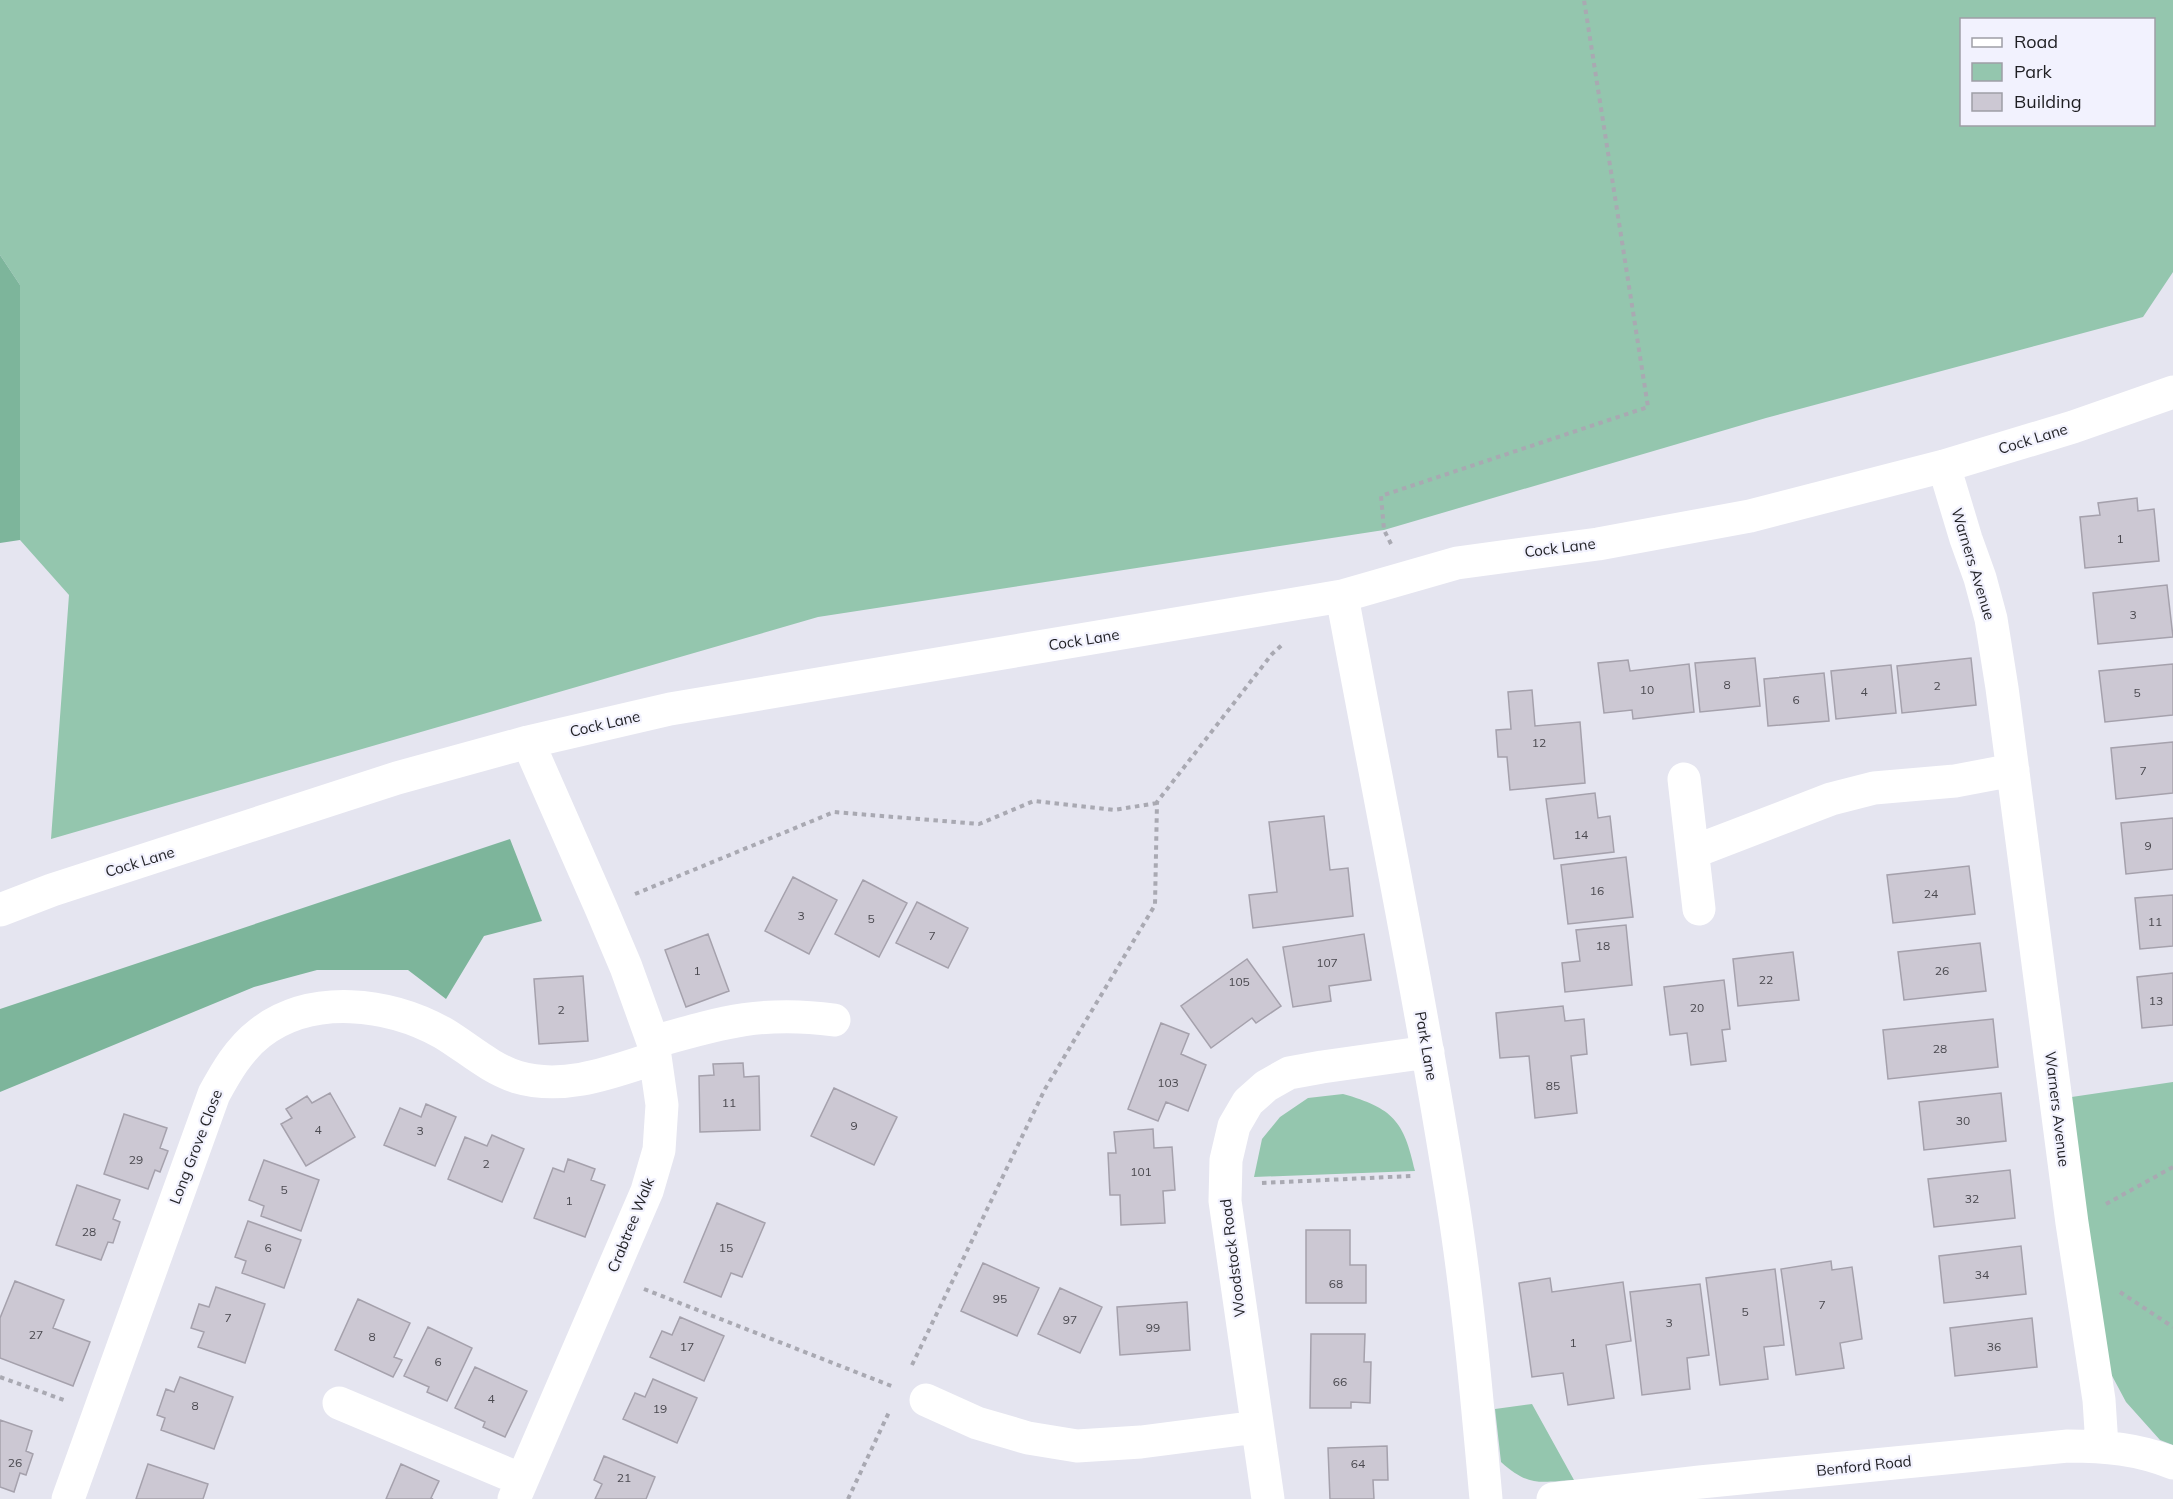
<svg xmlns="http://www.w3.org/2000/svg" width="2173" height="1499" viewBox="0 0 2173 1499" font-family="Mulish,sans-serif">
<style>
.green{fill:#94c6ae;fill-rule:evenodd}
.forest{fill:#7db59b}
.building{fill:#ccc8d3;stroke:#a5a1ac;stroke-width:1.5}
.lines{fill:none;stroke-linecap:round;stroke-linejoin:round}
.path{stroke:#a9a9b2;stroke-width:4;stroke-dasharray:4.5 4.5;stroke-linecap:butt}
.minor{stroke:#fff;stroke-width:33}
.labels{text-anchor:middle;stroke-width:4.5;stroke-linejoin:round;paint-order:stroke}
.number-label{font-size:12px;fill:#4a494f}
.street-label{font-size:15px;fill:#1f1f23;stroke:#f2f2fe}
</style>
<rect width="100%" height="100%" fill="#e5e5f0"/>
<path class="green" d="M0,0h2173v272l-30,45 -377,101 -382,112 -566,87 -767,222 18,-244 -49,-55v-255l-20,-30zM1962,20h192v104h-192z
M2173,1082v363l-13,-5 -34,-38 -24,-45 -37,-259z
M1343,1094c50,14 61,27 72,77l-161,6 8,-38 18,-22 28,-19z
M1532,1404l42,76c-35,2 -45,7 -73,-18l-6,-53z"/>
<path class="forest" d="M0,255l20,30v255l-20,3z
M510,839l32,82 -58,15 -38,63 -38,-29h-91l-63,17 -254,105v-83z"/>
<path class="building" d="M2137,498l1,13 16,-2 5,52 -74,7 -5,-51 20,-2 -2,-12z
M2167,585l6,52 -75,7 -5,-51z
M1755,658l5,48 -60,6 -5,-49z
M1971,658l5,47 -74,8 -5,-47z
M1628,660l2,11 59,-7 5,48 -61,7 -1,-9 -28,3 -6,-50z
M2173,664v51l-68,7 -6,-51z
M1891,665l5,48 -60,6 -5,-48z
M1824,673l5,48 -61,5 -4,-47z
M1532,690l3,36 45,-4 5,61 -75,7 -3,-33h-9l-2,-27 15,-1 -3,-37z
M2173,742v51l-57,6 -5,-51z
M1595,793l3,25 12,-2 4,36 -60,7 -8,-60z
M1324,816l6,54 18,-2 5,48 -100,12 -4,-33 28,-3 -8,-70z
M2173,818v51l-47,5 -5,-51z
M1626,857l7,60 -65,7 -7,-59z
M1969,866l6,48 -82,9 -6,-48z
M793,877l44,23 -28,54 -44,-23z
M863,880l44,23 -28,54 -44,-23z
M2173,895v51l-33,3 -5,-51z
M917,902l51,26 -20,40 -52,-25z
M1626,925l6,60 -67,7 -3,-29 18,-2 -4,-31z
M708,934l21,57 -43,16 -21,-57z
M1364,934l7,46 -42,6 2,15 -38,6 -10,-60z
M1980,943l6,48 -82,9 -6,-48z
M1793,952l6,48 -61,6 -5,-47z
M1247,959l34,47 -25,17 -4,-5 -41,30 -30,-42z
M2173,973v52l-31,3 -5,-51z
M583,976l5,65 -49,3 -5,-65z
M1724,980l6,49 -8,1 4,31 -35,4 -4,-32 -17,2 -6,-48z
M1563,1006l2,15 19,-2 3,35 -16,2 6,57 -42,5 -6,-62 -29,2 -4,-45z
M1993,1019l5,48 -110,12 -5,-49z
M1161,1023l28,11 -8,20 25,11 -18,46 -22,-9 -8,19 -30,-12z
M743,1063l1,14 15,-1 1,54 -60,2 -1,-56 15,-1 -1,-11z
M834,1088l63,29 -23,48 -63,-29z
M330,1093l25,44 -49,29 -25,-42 11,-6 -6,-9 21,-13 5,7z
M2001,1093l5,48 -82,9 -5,-48z
M426,1104l30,13 -21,49 -51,-21 16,-37 21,9z
M124,1114l43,14 -7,20 8,3 -8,21 -5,-2 -7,19 -44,-15z
M1153,1129l1,19 18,-1 3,43 -12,1 2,32 -44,2 -1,-30h-10l-2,-42h8l-2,-21z
M492,1135l32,14 -22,53 -54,-23 17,-42 22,9z
M568,1159l27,10 -4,11 14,5 -20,52 -51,-19 19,-50 11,4z
M264,1160l55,20 -18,51 -40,-15 3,-10 -15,-6z
M2010,1170l5,48 -81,9 -6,-48z
M77,1185l43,15 -7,19 7,3 -7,21 -5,-1 -7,18 -45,-15z
M717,1203l48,20 -23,54 -11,-4 -10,24 -37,-15z
M248,1221l53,19 -17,48 -42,-15 4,-12 -11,-4z
M1306,1230h44v35h16v38h-60z
M2021,1246l5,48 -82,9 -5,-47z
M1831,1261l1,9 20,-3 10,72 -22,4 4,25 -48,7 -15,-106z
M983,1263l56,25 -22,48 -56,-25z
M1775,1269l9,76 -20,2 4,32 -48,6 -14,-107z
M1550,1278l2,14 71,-10 8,59 -25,4 8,53 -46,7 -5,-32 -31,4 -13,-94z
M15,1281l49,19 -11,28 37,14 -17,44 -73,-28v-40z
M1700,1284l9,71 -22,3 3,31 -48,6 -12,-103z
M216,1287l49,17 -20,59 -47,-16 6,-15 -13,-4 8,-24 10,3z
M1060,1288l42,19 -22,46 -42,-19z
M358,1299l52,24 -16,34 8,3 -9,17 -58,-27z
M1187,1302l3,48 -70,5 -3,-48z
M680,1317l44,19 -20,45 -54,-24 12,-26 10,4z
M2032,1318l5,49 -82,9 -5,-48z
M428,1327l44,21 -25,53 -20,-9 2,-5 -25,-11z
M1311,1334h54l-1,28h7l-1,41 -19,-1v6h-41z
M475,1367l52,24 -22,46 -22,-10 2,-5 -30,-14z
M180,1377l53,20 -19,52 -53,-19 4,-12 -8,-3 9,-26 8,3z
M653,1379l44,19 -20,45 -54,-24 12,-26 10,4z
M0,1420l32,11 -6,20 7,3 -7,21 -6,-2 -6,19 -14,-5z
M1387,1446l1,34h-15l1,19h-44l-2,-51z
M604,1456l51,21 -9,22h-51l7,-15 -8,-4z
M148,1464l60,20 -5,15h-67z
M401,1464l38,17 -8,17 2,1h-47z"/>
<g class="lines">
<path class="path" d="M1391,544l-7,-14 -3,-34 267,-89 -64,-407
M635,894l199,-82 145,12 55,-23 80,9 43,-7
M1262,1183l149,-7
M2106,1204l67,-37
M644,1289l250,98
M2120,1292l53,35
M912,1365l133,-276 110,-184 2,-103 115,-148 11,-10
M0,1377l64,23
M848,1499l42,-89"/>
<path class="minor" d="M1944,466l22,73 14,39 11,41 11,69 70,535 27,177 3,46
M1342,596c37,200 78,400 110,601 16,100 25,201 34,302
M1684,779l15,130
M1693,852l138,-53 43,-11 81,-7 58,-11
M0,910l52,-20 345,-112 131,-36 142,-33 672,-113 115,-33 141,-19 152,-28 194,-50 129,-39 100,-35
M653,1042c67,-19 109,-32 181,-22
M926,1400l51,23 51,15 49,8 64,-4 116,-15
M339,1403l183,77
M68,1499l146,-405c12,-22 25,-45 46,-61 52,-40 129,-30 183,0 25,15 46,35 74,44 47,14 95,-5 138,-19
M514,1499l133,-308 12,-41 3,-45 -9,-63 -27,-75 -25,-59 -73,-166
M1268,1499l-43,-298 1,-41 8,-34 14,-24 18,-16 23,-13 33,-6 106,-15
M1553,1499l147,-17 368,-36c37,0 70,3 105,17"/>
</g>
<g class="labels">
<g class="number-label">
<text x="2120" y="543">1</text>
<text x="2133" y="619">3</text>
<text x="1727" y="689">8</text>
<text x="1937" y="690">2</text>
<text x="1647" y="694">10</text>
<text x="1864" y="696">4</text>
<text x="2137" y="697">5</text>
<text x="1796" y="704">6</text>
<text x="1539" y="747">12</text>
<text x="2143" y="775">7</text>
<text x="1581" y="839">14</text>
<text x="2148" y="850">9</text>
<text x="1597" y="895">16</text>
<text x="1931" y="898">24</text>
<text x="801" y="920">3</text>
<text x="871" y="923">5</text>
<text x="2155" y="926">11</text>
<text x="932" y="940">7</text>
<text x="1603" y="950">18</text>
<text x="1327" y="967">107</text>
<text x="697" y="975">1</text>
<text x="1942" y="975">26</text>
<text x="1766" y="984">22</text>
<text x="1239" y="986">105</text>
<text x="2156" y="1005">13</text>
<text x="1697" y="1012">20</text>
<text x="561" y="1014">2</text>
<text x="1940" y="1053">28</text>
<text x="1168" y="1087">103</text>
<text x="1553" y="1090">85</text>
<text x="729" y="1107">11</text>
<text x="1963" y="1125">30</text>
<text x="854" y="1130">9</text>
<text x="318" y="1134">4</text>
<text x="420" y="1135">3</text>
<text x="136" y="1164">29</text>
<text x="486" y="1168">2</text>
<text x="1141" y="1176">101</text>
<text x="284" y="1194">5</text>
<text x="1972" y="1203">32</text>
<text x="569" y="1205">1</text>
<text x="89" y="1236">28</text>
<text x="268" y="1252">6</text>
<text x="726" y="1252">15</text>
<text x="1982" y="1279">34</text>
<text x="1336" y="1288">68</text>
<text x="1000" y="1303">95</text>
<text x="1822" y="1309">7</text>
<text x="1745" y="1316">5</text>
<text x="228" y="1322">7</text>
<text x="1070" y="1324">97</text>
<text x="1669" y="1327">3</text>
<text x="1153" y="1332">99</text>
<text x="36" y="1339">27</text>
<text x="372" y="1341">8</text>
<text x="1573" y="1347">1</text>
<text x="687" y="1351">17</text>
<text x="1994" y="1351">36</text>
<text x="438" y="1366">6</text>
<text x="1340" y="1386">66</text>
<text x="491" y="1403">4</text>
<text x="195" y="1410">8</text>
<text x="660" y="1413">19</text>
<text x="15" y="1467">26</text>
<text x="1358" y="1468">64</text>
<text x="624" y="1482">21</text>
</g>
<g class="street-label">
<text transform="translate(2033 439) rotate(-17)" y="5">Cock Lane</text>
<text transform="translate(1560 548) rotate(-7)" y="5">Cock Lane</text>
<text transform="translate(1973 564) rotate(73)" y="5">Warners Avenue</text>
<text transform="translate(1084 640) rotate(-9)" y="5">Cock Lane</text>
<text transform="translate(605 724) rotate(-13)" y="5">Cock Lane</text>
<text transform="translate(140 862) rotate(-17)" y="5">Cock Lane</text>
<text transform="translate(1426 1046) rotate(80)" y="5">Park Lane</text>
<text transform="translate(2057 1109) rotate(83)" y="5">Warners Avenue</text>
<text transform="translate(196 1147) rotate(-69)" y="5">Long Grove Close</text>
<text transform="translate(631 1225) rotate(-68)" y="5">Crabtree Walk</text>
<text transform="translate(1233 1258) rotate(-97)" y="5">Woodstock Road</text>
<text transform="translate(1864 1466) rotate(-6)" y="5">Benford Road</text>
</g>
</g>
<rect x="1960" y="18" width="195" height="108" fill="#f2f2fe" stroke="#9e9ea6" stroke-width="1.5"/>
<rect x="1972" y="38" width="30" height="9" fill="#ffffff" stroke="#9e9ea6" stroke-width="1.5"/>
<text x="2014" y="48" font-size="18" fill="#1f1f23">Road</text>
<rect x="1972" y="63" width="30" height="18" fill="#94c6ae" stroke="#9e9ea6" stroke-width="1.5"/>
<text x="2014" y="78" font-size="18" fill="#1f1f23">Park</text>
<rect x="1972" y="93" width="30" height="18" fill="#ccc8d3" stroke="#9e9ea6" stroke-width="1.5"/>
<text x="2014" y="108" font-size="18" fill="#1f1f23">Building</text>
</svg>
